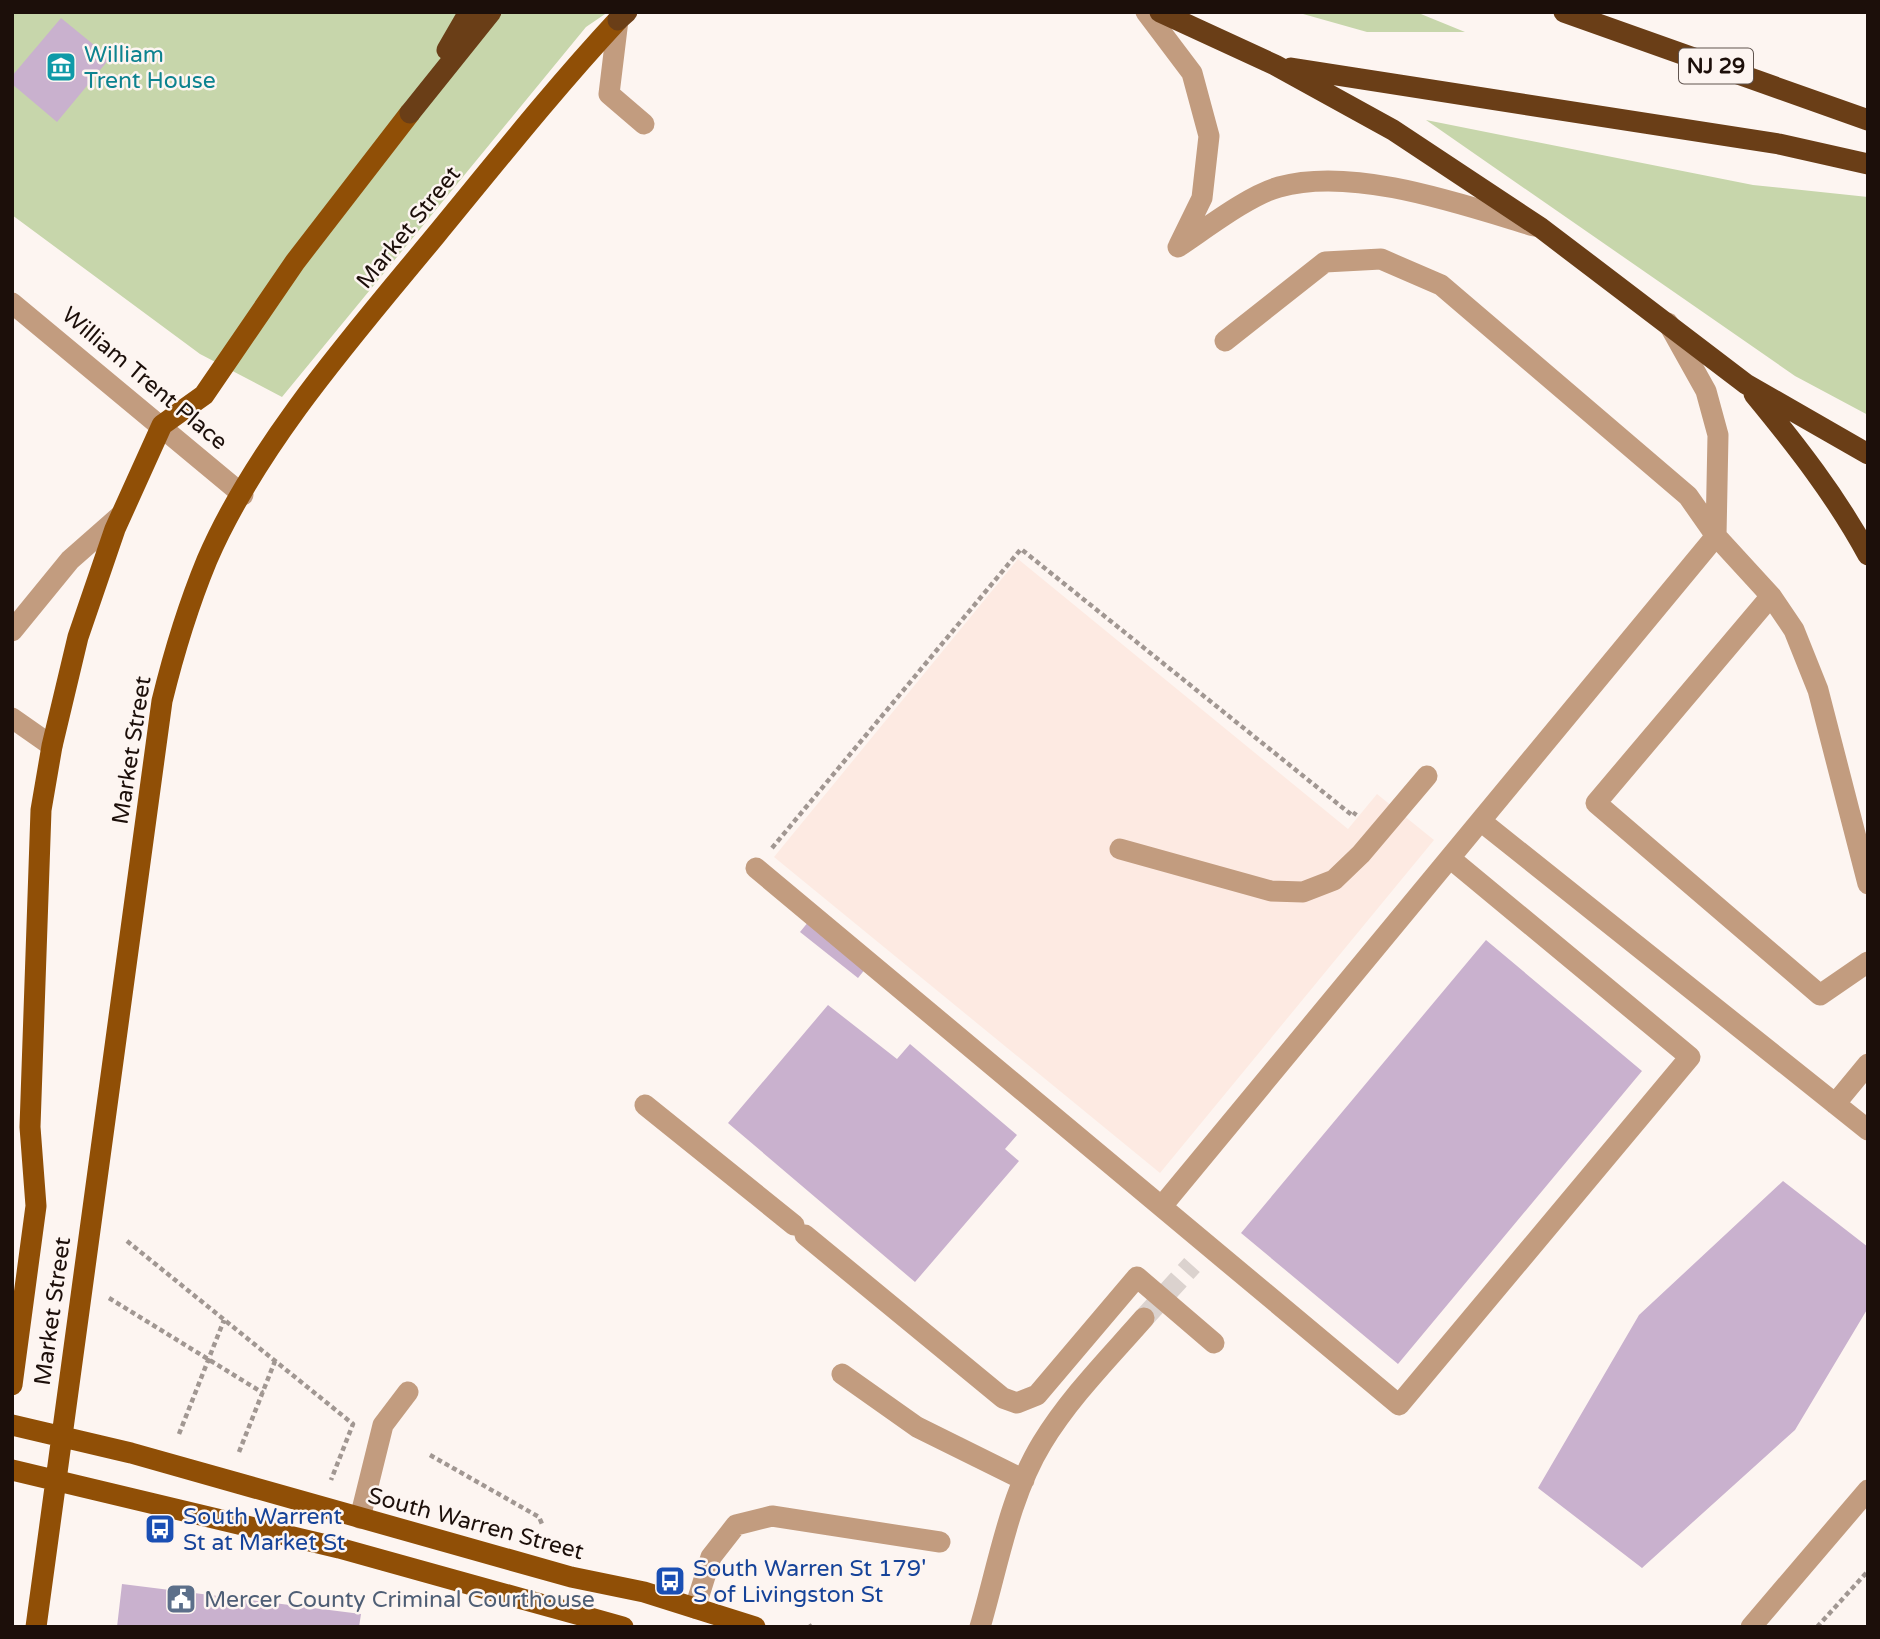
<svg xmlns="http://www.w3.org/2000/svg" width="1880" height="1639" viewBox="0 0 1880 1639" font-family="'Varela Round',sans-serif">
<style>
.built{fill:#fdeae2}
.green{fill:#c7d6ab}
.building{fill:#c9b1ce}
.lines{fill:none;stroke-linecap:round;stroke-linejoin:round}
.minor-tunnel{stroke:#dbd2ce;stroke-width:21;stroke-dasharray:21 10;stroke-linecap:butt}
.path{stroke:#a19792;stroke-width:4.5;stroke-dasharray:5 3.5;stroke-linecap:butt}
.minor{stroke:#c29c7f;stroke-width:21}
.major{stroke:#904f06;stroke-width:21}
.highway{stroke:#6a3e17;stroke-width:21}
.labels{text-anchor:middle;stroke-width:5;stroke-linejoin:round;paint-order:stroke}
.shield{fill:#fdf5f1;stroke:#60544f;stroke-width:2}
.shield-label{font-size:21px;font-weight:bold;fill:#1c0f0a}
.culture-label{font-size:23px;fill:#0d838f;stroke:#fdf5f1;text-anchor:start}
.street-label{font-size:23px;fill:#1c0f0a;stroke:#fdf5f1}
.transit-label{font-size:23px;fill:#164399;stroke:#fdf5f1;text-anchor:start}
.service-label{font-size:23px;fill:#4e5e75;stroke:#fdf5f1;text-anchor:start}
</style>
<rect width="100%" height="100%" fill="#fdf5f1"/>
<path class="built" d="M1018,559l330,270 29,-35 57,46 -274,333 -386,-316z"/>
<path class="green" d="M12,12h596l-22,15 -304,370 -82,-43 -188,-139z
M1296,12h120l49,20h-98z
M1426,120l327,65 115,12v218l-73,-39z"/>
<path class="building" d="M61,18l49,40 -53,64 -45,-38v-8z
M809,921l57,47 -8,10 -58,-46z
M1486,940l156,131 -244,293 -157,-131z
M828,1005l69,54 13,-15 107,91 -12,14 14,12 -104,121 -187,-159z
M1783,1181l85,66v61l-73,122 -153,138 -104,-80 101,-173z
M122,1584l239,30 -2,13h-242z"/>
<g class="lines">
<path class="minor-tunnel" d="M1144,1318l48,-53"/>
<path class="path" d="M772,848l249,-299 332,267 3,-4
M127,1241l226,183 -22,56
M109,1298l154,95
M179,1434l45,-114
M239,1452l36,-91
M430,1455l109,62 3,7
M809,1627l3,-2
M1817,1627l51,-56"/>
<path class="minor" d="M1146,12l46,61 17,63 -7,62 -23,47
M618,20l-9,74 35,30
M1178,247c26,-17 71,-52 101,-60 74,-21 182,17 255,39
M12,303l231,192
M1225,341l100,-79 56,-3 60,26 247,211 28,40 55,60 23,34 24,60 50,194
M1771,596l-175,207 224,192 48,-33
M12,631l58,-71 50,-44
M12,718l40,28
M1482,822l386,308
M1120,849l151,42 32,1 31,-12 27,-26 66,-78
M756,868l643,537 291,-348 -239,-198
M1835,1104l33,-40
M645,1105l149,120
M1162,1206l554,-670 2,-101 -12,-44 -38,-68
M805,1235l198,163 14,5 20,-8 100,-118 77,66
M842,1374l75,53 107,53
M360,1518l23,-93 25,-33
M695,1608l16,-51 25,-32 36,-9 168,26
M980,1627c18,-61 29,-130 62,-184 28,-46 67,-85 102,-125
M1751,1627l117,-137"/>
<path class="major" d="M12,1385l24,-179 -6,-79 11,-317 11,-64 26,-109 37,-108 47,-104 42,-30 91,-133 115,-149
M12,1425l119,28 440,124 73,15 111,35
M12,1470l327,78 284,79
M36,1627l126,-926c12,-49 26,-95 45,-141 50,-116 149,-228 229,-325 60,-73 118,-146 182,-215"/>
<path class="highway" d="M1160,12l115,53 118,65 148,98 205,156 122,70
M1564,12l304,108
M618,20l9,-8
M447,50l22,-38
M1291,68l488,76 89,20
M410,113l81,-101
M1754,394c42,51 82,102 114,161"/>
</g>
<defs>
<g id="museum-square" transform="scale(1.575)"><rect x="-9" y="-9" width="18" height="18" rx="4" fill="#0f9aa8" stroke="#fdf5f1"/><path d="M0-6L6-3V-2H-6V-3ZM-5-1h2V3h-2ZM-1-1h2V3h-2ZM3-1h2V3H3ZM-6 4H6V6H-6Z" fill="#fff"/></g>
<g id="bus-square" transform="scale(1.575)"><rect x="-9" y="-9" width="18" height="18" rx="4" fill="#1a4fb4" stroke="#fdf5f1"/><path d="M-5-6H5V4H4V6H2V4H-2V6H-4V4H-5ZM-3.5-4V0h7V-4ZM-3.5 1.2v1.5H-2V1.2ZM2 1.2v1.5H3.5V1.2Z" fill="#fff"/></g>
<g id="civic-square" transform="scale(1.575)"><rect x="-9" y="-9" width="18" height="18" rx="4" fill="#5c6f8a" stroke="#fdf5f1"/><path d="M-.6-6.5H3V-4.5H.6V-3L4-1V1h2V6H-6V1h2V-1L-.6-3ZM-1.2 2.5V6h2.4V2.5Z" fill="#fff"/></g>
</defs>
<g fill-rule="evenodd">
<use href="#museum-square" x="61" y="67"/>
<use href="#bus-square" x="160" y="1529"/>
<use href="#bus-square" x="670" y="1581"/>
<use href="#civic-square" x="181" y="1599"/>
</g>
<g class="labels">
<rect class="shield" x="1679" y="48.5" width="74" height="35" rx="5"/>
<g class="shield-label">
<text x="1716" y="73">NJ 29</text>
</g>
<g class="culture-label">
<text x="84" y="62">William<tspan x="84" dy="26">Trent House</tspan></text>
</g>
<g class="street-label">
<text transform="translate(408 227) rotate(-51)" y="8">Market Street</text>
<text transform="translate(145 378) rotate(40)" y="8">William Trent Place</text>
<text transform="translate(131 750) rotate(-81)" y="8">Market Street</text>
<text transform="translate(52 1311) rotate(-82)" y="8">Market Street</text>
<text transform="translate(476 1523) rotate(15)" y="8">South Warren Street</text>
</g>
<g class="transit-label">
<text x="183" y="1524">South Warrent<tspan x="183" dy="26">St at Market St</tspan></text>
<text x="693" y="1576">South Warren St 179'<tspan x="693" dy="26">S of Livingston St</tspan></text>
</g>
<g class="service-label">
<text x="204" y="1607">Mercer County Criminal Courthouse</text>
</g>
</g>
<rect width="1880" height="1639" fill="none" stroke="#1c0f0a" stroke-width="28"/>
</svg>
